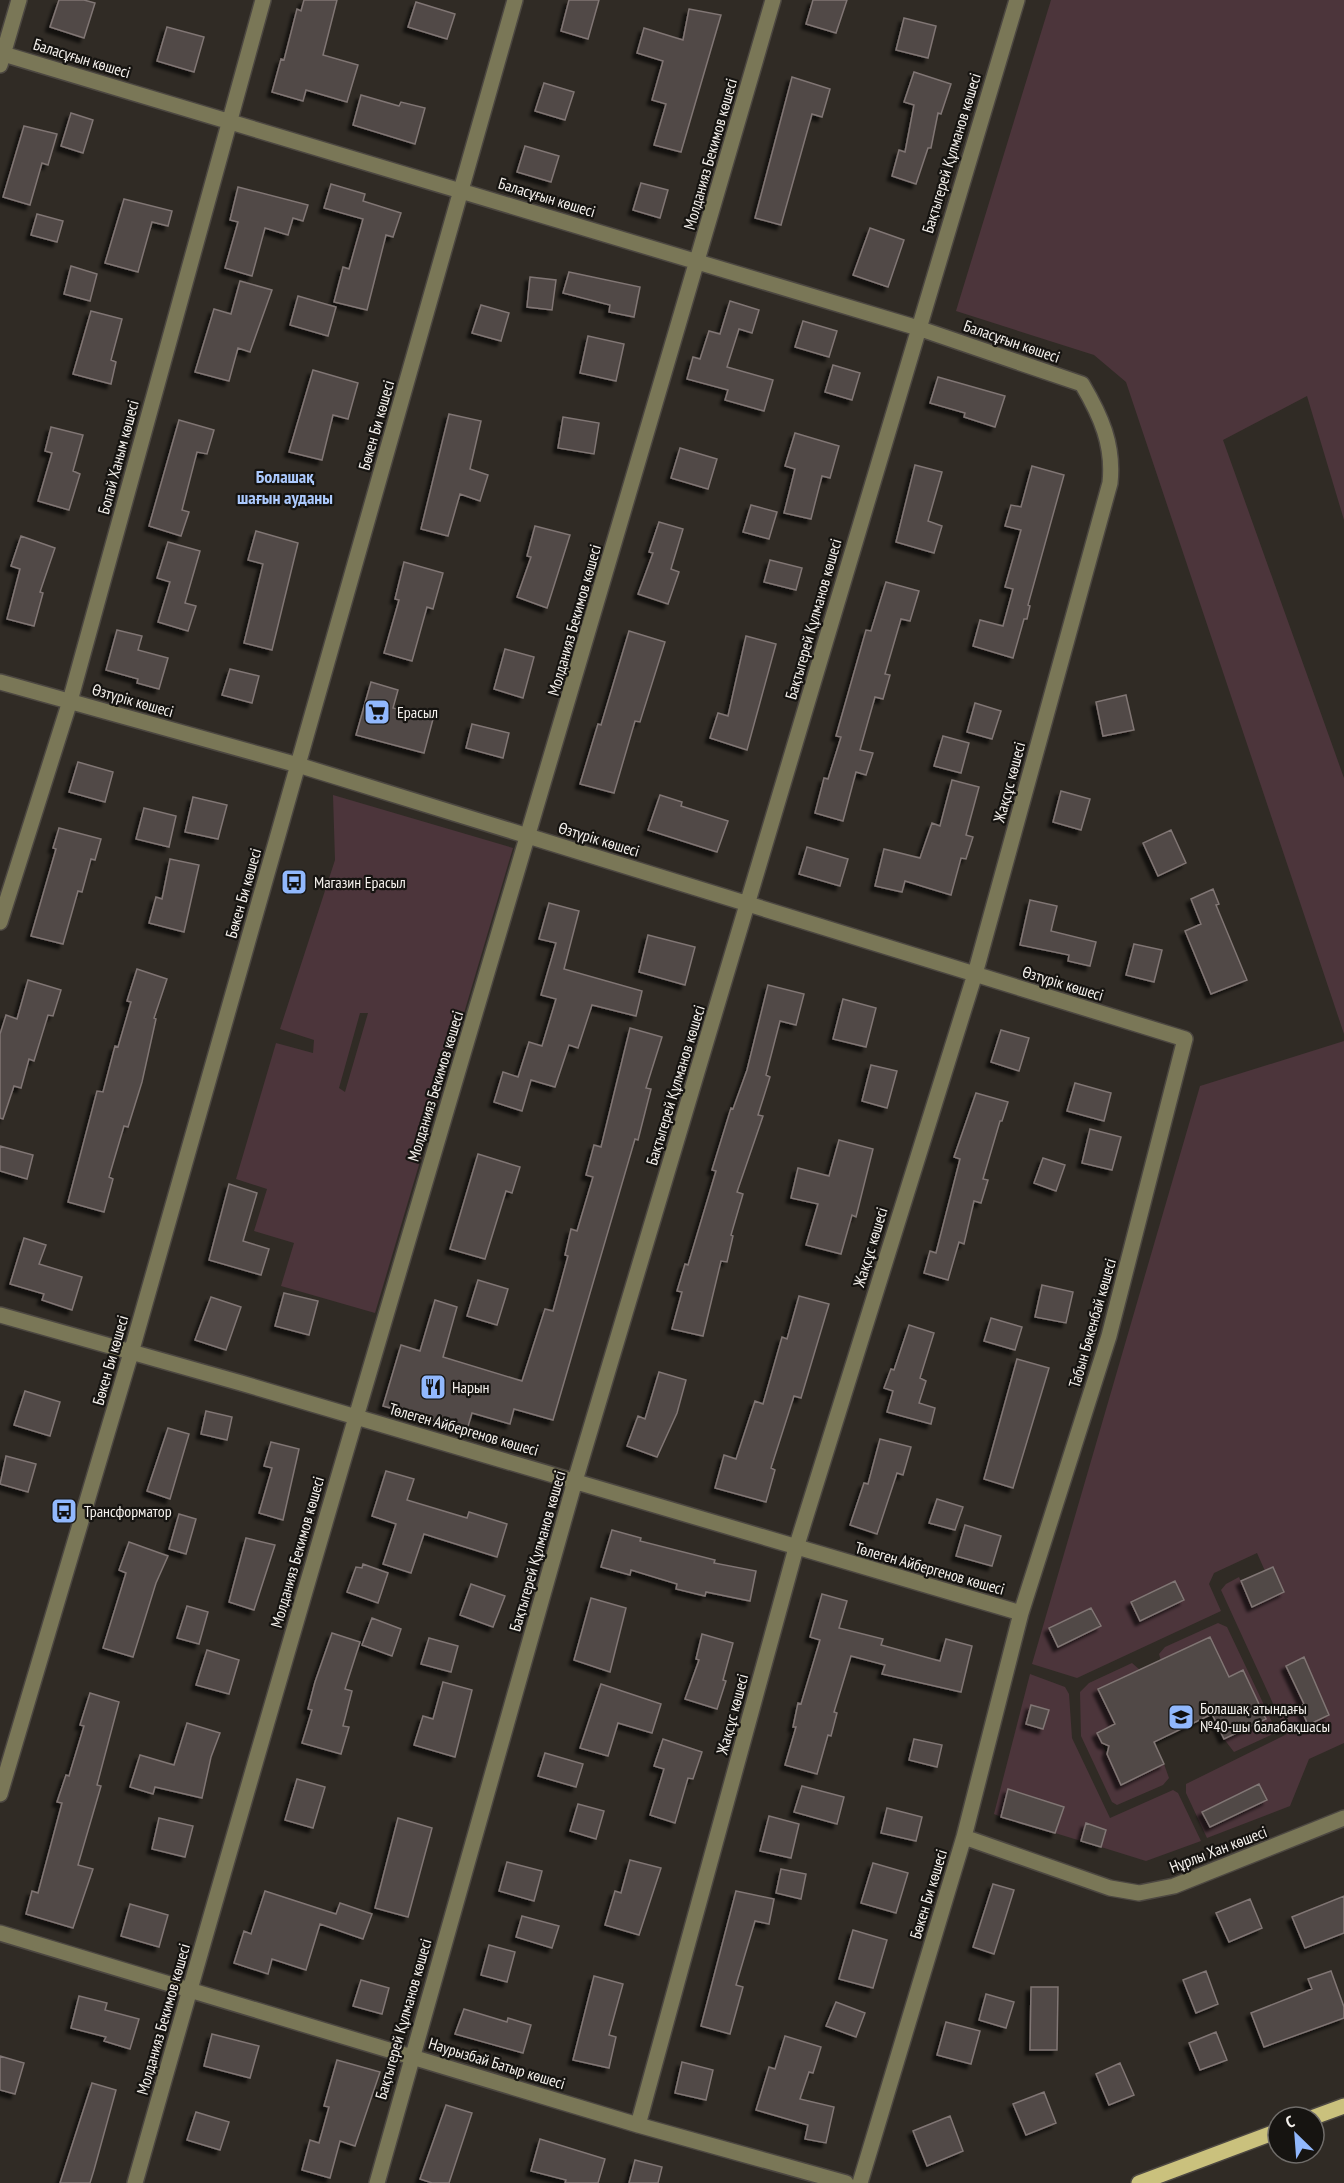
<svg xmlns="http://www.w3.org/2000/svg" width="1344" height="2183" viewBox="0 0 1344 2183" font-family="'PT Sans Narrow',sans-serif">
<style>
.green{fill:#4c353b;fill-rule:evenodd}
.building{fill:#514846;stroke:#807674;stroke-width:1.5;filter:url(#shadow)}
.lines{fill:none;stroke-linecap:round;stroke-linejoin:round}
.minor-casing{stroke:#4c4741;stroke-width:18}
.major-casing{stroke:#4c4741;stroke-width:18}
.minor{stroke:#7a7757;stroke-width:15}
.major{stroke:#cac17d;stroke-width:15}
.labels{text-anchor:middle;stroke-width:4.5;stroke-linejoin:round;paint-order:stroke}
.street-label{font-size:16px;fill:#f5f1ed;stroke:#161411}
.poi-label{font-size:16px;fill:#f5f1ed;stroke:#161411;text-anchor:start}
.neighbourhood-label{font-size:18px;font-weight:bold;fill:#accafe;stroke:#161411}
</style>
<defs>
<filter id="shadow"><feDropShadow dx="-4.5" dy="4.5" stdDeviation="1.5" flood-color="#0009"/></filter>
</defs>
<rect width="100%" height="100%" fill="#302b25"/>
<path class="green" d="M1051,0h293v520l-37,-124 -84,44 121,338v256l-218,-652 -32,-27 -138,-44z
M333,795l180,53 -138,465 -94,-27 13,-43 -40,-12 13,-42 -31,-10 40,-136 37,10 1,-13 -34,-11 55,-169zM360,1013h8l-23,79 -6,-4z
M1344,1041v702l-35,16 -19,47 -83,32 -21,-45v-9l101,-50 -66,-144 5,-6 13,-7 13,29 32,-14 -11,-25 -8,4 -8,-18 -43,20 -5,11 12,27 -144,67 -45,-14 168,-578z
M1218,1623l9,4 48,101 -4,7 -37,17 -10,-13 42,-21 -23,-48 -14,7 -68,-16 -2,-7 6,-7z
M1132,1663l8,7 -42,19 17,35 -18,9 24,51 43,-20 5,14 -6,7 -46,20 -5,-3 -31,-66 -1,-44 9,-9z
M1030,1674l35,13 4,7 3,44 38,80 63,-28 5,3 23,48 -55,20 -45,-14 5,-17 -19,-7 -6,18 -26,-8 9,-26 -56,-17 -7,27 -7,-3z"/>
<path class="building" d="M59,0h25l11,3 -11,35 -34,-11z
M304,0h33l-14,55 35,10 -11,37 -41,-12 -3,11 -31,-9 9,-33 3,1 13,-51 4,2z
M569,0h30l-11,39 -27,-8z
M813,0h34l-11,33 -30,-9z
M416,2l39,12 -8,25 -39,-12z
M689,9l32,6 -40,137 -27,-7 12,-41 -14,-4 11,-39 -26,-8 7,-25 39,12z
M904,18l32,8 -8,32 -32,-8z
M167,27l37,10 -10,35 -37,-11z
M914,72l37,12 -10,30 -3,-1 -7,35h-3l-12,36 -24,-8 7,-26 6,2 9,-47 -10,-3z
M792,77l38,12 -8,28 -10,-3 -31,111 -26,-7z
M544,83l30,9 -9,28 -30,-9z
M361,95l38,11 2,-4 24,6 -10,36 -62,-19z
M71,113l22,7 -10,33 -22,-7z
M24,126l33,8 -9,31 -6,-2 -12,42 -27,-8z
M525,146l34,10 -8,26 -34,-10z
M641,183l27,7 -8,28 -27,-8z
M331,184l34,10 -2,7 38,12 -8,24 -7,-2 -19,75 -33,-8 9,-35 6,2 14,-50 -39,-11z
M238,187l70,18 -5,16 -10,-3 -5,17 -23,-7 -13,48 -27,-8 13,-46 -8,-2z
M124,199l48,12 -4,15 -16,-4 -14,50 -33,-9z
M37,214l26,7 -6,21 -26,-7z
M870,228l34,12 -16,47 -35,-12z
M71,266l26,8 -7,27 -26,-7z
M569,272l71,15 -6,30 -25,-5 1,-7 -47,-12z
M530,277l26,3 -4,30 -25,-3z
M240,281l32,9 -22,62 -12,-4 -9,33 -34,-9 19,-63 17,5z
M298,296l38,11 -8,29 -38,-11z
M730,301l29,9 -7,23 -13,-4 -12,38 46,13 -9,31 -39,-11 3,-10 -41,-11 6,-22 7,2 9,-28 11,3z
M481,305l28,8 -8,28 -29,-8z
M91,311l31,8 -11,41 5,2 -5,22 -38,-10z
M803,321l34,10 -8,26 -34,-10z
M588,336l36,8 -8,37 -36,-8z
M833,365l27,8 -8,27 -27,-8z
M313,370l45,13 -10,36 -15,-4 -11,45 -33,-8z
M938,377l67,19 -10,31 -31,-10 1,-4 -35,-10z
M449,414l32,7 -11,48 18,6 -8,26 -20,-7 -12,42 -27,-7z
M563,417l36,6 -5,31 -36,-6z
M179,420l35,10 -7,24 -10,-2 -15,58 7,2 -8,24 -32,-10z
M51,427l32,8 -10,36 7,3 -11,36 -31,-9 14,-48 -7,-2z
M795,433l44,13 -9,32 -8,-2 -11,43 -27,-6 11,-44 -10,-3z
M680,448l37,11 -9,30 -37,-11z
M915,465l27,7 -14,49 14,5 -8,27 -38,-11z
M1032,466l32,9 -36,130 2,1 -3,13h-3l-11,39 -40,-12 7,-26 23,6 10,-37 -8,-2 16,-57 -16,-4 6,-21 10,2z
M751,505l26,7 -8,27 -26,-7z
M659,522l24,7 -12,40 8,3 -11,32 -30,-10 15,-41 -4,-1z
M535,526l35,9 -23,73 -30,-11 14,-40 -4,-1z
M256,531l42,12 -26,107 -28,-7 19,-79 -15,-4z
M21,536l34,12 -15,44 3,1 -9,33 -27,-7 13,-50 -9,-3z
M168,542l32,9 -15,52 11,3 -8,25 -30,-9 12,-40 -13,-4z
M770,560l32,8 -6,22 -32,-8z
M404,562l39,11 -10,36 -6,-2 -15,54 -28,-8 15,-53 -4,-1z
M886,582l33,9 -9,30 -9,-2 -16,55 5,1 -7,24 -8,-2 -15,53 13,3 -7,22 -10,-3 -13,49 -28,-8 9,-35 4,1 13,-42 -5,-1 30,-106 5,1z
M117,630l25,6 -4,14 30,8 -9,31 -22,-6 1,-4 -32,-9z
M629,631l36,11 -25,80 -5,-1 -21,72 -34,-9 18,-60 3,1z
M746,636l30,8 -29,106 -37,-12 8,-25 10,3z
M505,649l29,8 -11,41 -29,-9z
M230,669l29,7 -7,27 -30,-8z
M371,682l27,8 -5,18 40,11 -9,34 -68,-18z
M1126,695l8,35 -31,6 -7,-34z
M975,703l26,8 -9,28 -25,-7z
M472,724l37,9 -6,25 -37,-10z
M943,736l26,7 -8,30 -27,-7z
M78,762l35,10 -8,30 -36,-10z
M952,780l27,7 -13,48 7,2 -7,22 -5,-1 -10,37 -46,-14 -3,11 -27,-6 9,-37 36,9 12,-35 8,3z
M1061,791l29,8 -9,31 -28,-8z
M660,795l22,7 -1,4 47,15 -11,31 -69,-22z
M193,797l34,8 -9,34 -33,-7z
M144,808l32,8 -7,31 -33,-8z
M59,828l42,11 -6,21 -4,-1 -9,33 -4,-1 -15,53 -32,-8 25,-87 -3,-1z
M1171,830l15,33 -28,13 -15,-33z
M807,847l41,12 -8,27 -41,-12z
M170,859l29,6 -15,67 -35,-9 7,-26 6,2z
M1213,889l6,15 -3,1 31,75 -36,14 -26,-63 16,-7 -10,-25z
M1030,900l27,6 -6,25 45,11 -6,24 -22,-5 1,-6 -49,-10z
M549,903l30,8 -15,58 78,22 -6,25 -44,-11 -14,43 -9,-3 -14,42 -24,-7 -9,31 -28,-9 9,-30 15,5 11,-35 13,4 14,-47 -15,-4 15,-52 -17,-4z
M648,935l47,12 -10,38 -46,-13z
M1134,944l28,6 -8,32 -28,-7z
M137,969l30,10 -13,39 2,1 -14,63 -14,45 -4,-1 -15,51 4,2 -9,33 -36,-10 29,-111 6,1 12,-46 3,1 13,-45 -4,-1z
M28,980l33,10 -8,26 -5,-1 -14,46 -5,-2 -8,29 -7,-2 -11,33 -3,-1v-84l6,-19 11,4z
M768,985l36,9 -8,31 -16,-4 -14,54 4,2 -12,38 5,1 -26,76 6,2 -12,41 2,1 -6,26 -6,-1 -18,75 -31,-7 10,-37 -5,-1 8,-27 3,1 28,-94 -4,-1 19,-62 2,1 14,-39z
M843,999l33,9 -10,39 -33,-8z
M630,1028l32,9 -16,51 5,1 -13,51 -3,-1 -82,281 -39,-11 -4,15 -38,-11 -5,17 -84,-24 18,-61 19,6 15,-51 22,7 -14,50 79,24 23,-72 8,2 15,-55 -3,-1 6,-26 6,2 16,-54 -7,-2 8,-30 7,2z
M1001,1030l28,8 -10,33 -28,-9z
M871,1065l26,6 -10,37 -25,-7z
M1075,1083l36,10 -7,28 -37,-10z
M976,1093l32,9 -6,19h-2l-17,58 5,1 -7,23 -7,-2 -10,43 -5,-2 -11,38 -24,-7 6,-22 6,2 24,-94 -6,-2z
M1090,1129l31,8 -9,33 -30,-7z
M839,1140l34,9 -17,68 -4,-2 -11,39 -35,-9 12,-41 -27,-6 7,-30 31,8z
M0,1146l33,9 -6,24 -27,-8z
M478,1154l42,13 -8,26 -6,-2 -21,68 -35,-10z
M1043,1158l22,7 -9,26 -22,-8z
M229,1184l28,9 -14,48 26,8 -8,26 -52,-15z
M24,1238l22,7 -7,19 43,13 -10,33 -30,-10 2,-6 -34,-10z
M478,1280l30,9 -11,36 -30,-9z
M1042,1285l31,7 -7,31 -31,-6z
M284,1293l34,8 -9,34 -34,-9z
M799,1296l30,8 -28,94 -7,-2 -23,72 4,2 -9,32 -51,-14 9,-33 12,4 19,-58 8,3 19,-67 5,2z
M211,1297l30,10 -15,43 -31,-10z
M991,1318l31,9 -7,23 -31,-9z
M909,1325l25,8 -14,45 6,3 -7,22 16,5 -4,16 -44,-12 6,-21 -9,-3 7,-19 3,1z
M1017,1359l32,9 -36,120 -29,-9z
M659,1372l27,8 -9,33 -20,44 -30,-11 11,-30 7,3z
M25,1391l35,11 -10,34 -36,-11z
M206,1411l26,6 -5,23 -26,-6z
M168,1428l21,6 -19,65 -23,-8z
M880,1439l31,8 -8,28 -6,-2 -20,61 -27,-9 14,-42 4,1z
M271,1442l28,7 -16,71 -24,-7 13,-45 -8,-2z
M6,1456l30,8 -8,28 -28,-8z
M386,1471l28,8 -7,21 60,18 2,-6 38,12 -10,33 -73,-23 -13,39 -28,-9 13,-40 -24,-8z
M937,1499l26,8 -8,23 -26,-7z
M179,1514l17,5 -10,35 -17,-5z
M965,1525l36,11 -9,30 -36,-10z
M612,1530l29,8 -1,3 75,19 -1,3 42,8 -6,30 -44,-9 -1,4 -29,-7 1,-5 -46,-14 -1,5 -29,-8z
M246,1538l29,7 -21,65 -25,-8z
M129,1542l39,14 -12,27 -23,74 -30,-9 23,-75 -7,-3z
M363,1564l25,9 -10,30 -31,-11 9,-25 6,1z
M1273,1567l11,25 -32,15 -11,-26z
M1175,1581l9,19 -44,21 -9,-19z
M471,1584l34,12 -12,31 -33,-12z
M822,1594l25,7 -8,27 44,11 -2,6 59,16 6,-22 26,7 -11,46 -79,-18 3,-9 -34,-9 -17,56 3,1 -6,23 -3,-1 -11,39 -32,-9 11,-38h-3l5,-24 3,1 19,-64 -10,-3z
M591,1598l35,10 -16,64 -36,-12z
M187,1606l21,6 -9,32 -22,-6z
M1091,1608l10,18 -43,21 -9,-19z
M372,1618l29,11 -9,27 -30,-11z
M332,1633l28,9 -15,47 7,2 -9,35 6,1 -8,27 -39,-11 10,-33 -4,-1 7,-27z
M702,1634l31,9 -10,37 3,1 -9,28 -32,-10 14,-39 -3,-1z
M1210,1637l19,40 14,-7 23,49 -42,20 -12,-25 -58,28 10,22 -43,21 -14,-31 2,-8 -7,-3 -5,-10 18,-9 -17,-35z
M429,1638l29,8 -7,26 -30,-8z
M207,1650l32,10 -10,34 -33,-9z
M1304,1657l25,58 -21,10 -8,-19 4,-2 -18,-38z
M443,1682l29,8 -17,67 -41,-12 9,-29 10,3z
M601,1684l60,20 -9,29 -34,-10 -10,33 -28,-8z
M90,1693l29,9 -22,83 4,1 -23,79 15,4 -20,59 -47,-14 6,-23 6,2 24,-90 -5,-1 9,-27 3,1 15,-50 -4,-1z
M1031,1705l18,5 -6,19 -17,-5z
M187,1723l33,10 -9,24 -9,41 -47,-11 -2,7 -23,-7 10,-32 34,10z
M663,1739l39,13 -9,27 -5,-1 -13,45 -25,-8 14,-46 -10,-3z
M914,1739l28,6 -5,22 -28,-7z
M545,1753l38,11 -7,23 -38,-11z
M297,1779l28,8 -12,41 -28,-8z
M1259,1784l8,16 -57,27 -8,-15z
M802,1786l42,11 -7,27 -43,-12z
M1008,1789l56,18 -9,26 -54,-16z
M578,1804l26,7 -8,28 -26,-8z
M887,1808l35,9 -6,24 -35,-8z
M769,1816l30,8 -8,34 -31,-7z
M159,1818l34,8 -8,31 -33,-8z
M398,1818l34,10 -24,89 -33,-9z
M1086,1823l20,7 -5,17 -20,-6z
M630,1860l31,8 -22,67 -34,-10 10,-34 6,2z
M507,1862l35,9 -8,30 -35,-10z
M873,1863l35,10 -12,40 -35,-10z
M781,1869l25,5 -5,25 -25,-6z
M993,1884l21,6 -20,64 -21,-7z
M265,1891l71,23 4,-11 32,11 -9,25 -43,-15 -14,46 -34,-11 -4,15 -34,-11 10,-32 7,3z
M736,1891l38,8 -5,25 -14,-3 -19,64 7,2 -13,47 -29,-8z
M1344,1896v37l-39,15 -13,-31z
M1250,1899l12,29 -33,14 -13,-29z
M130,1904l38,11 -9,32 -38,-11z
M522,1916l37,10 -7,22 -36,-11z
M853,1930l34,10 -14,48 -34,-9z
M489,1945l26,7 -8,30 -26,-7z
M1206,1971l12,33 -22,9 -13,-33z
M1331,1971l13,36v11l-80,29 -13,-34 61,-24 -4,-10z
M594,1976l29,8 -14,51 7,2 -7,31 -36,-8z
M361,1980l28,8 -7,26 -29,-8z
M1031,1987h27l-1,63h-27z
M986,1994l28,8 -8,26 -27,-8z
M79,1996l28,7 -2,7 34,9 -9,30 -26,-8 2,-4 -35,-9z
M836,2002l29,11 -9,24 -30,-11z
M464,2009l43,13 1,-4 23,7 -8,28 -68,-19z
M946,2022l34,9 -9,33 -34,-9z
M1216,2032l11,28 -27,10 -11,-27z
M212,2034l47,12 -9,32 -46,-12z
M785,2036l36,11 -8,26 -4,-1 -9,27 34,8 -8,36 -21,-4 3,-14 -52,-15 13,-43 6,2z
M0,2056l24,7 -9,31 -15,-4z
M337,2060l43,12 -25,74 -15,-5 -10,37 -28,-8 8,-30 9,3 10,-36 -5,-1z
M682,2062l31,8 -7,30 -31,-7z
M1120,2063l14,32 -25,10 -13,-31z
M92,2083l24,7 -22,80 -4,13h-30z
M1044,2092l12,31 -30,12 -13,-31z
M446,2105l26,8 -23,70h-17l-12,-4z
M196,2112l33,10 -9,28 -33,-10z
M950,2116l13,35 -36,15 -14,-35z
M540,2139l65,20 -7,24h-33l1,-3 -35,-9z
M635,2160l27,7 -4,16h-29z"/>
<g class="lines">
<g class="minor-casing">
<path id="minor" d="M0,53l918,275 164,56c19,32 32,61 28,99l-135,491 -179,574 -158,577
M0,65l19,-65
M0,682l298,83 887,274 -76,297 -88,277 -57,224 -104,346
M0,922l70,-221 193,-701
M0,1315l241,68 780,230
M0,1794l131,-441 384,-1353
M964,1837l146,51 29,5 35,-7 170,-68
M0,1933l638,192 208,58
M135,2183c206,-730 427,-1455 638,-2183
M377,2183l198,-702 442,-1481"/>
</g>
<g class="major-casing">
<path id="major" d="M1314,2117l30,-11
M1139,2183l139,-52"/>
</g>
<use href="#minor" class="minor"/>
<use href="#major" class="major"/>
</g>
<defs>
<g id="supermarket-square" transform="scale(1.35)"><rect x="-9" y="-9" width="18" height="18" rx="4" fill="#91b8fd" stroke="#161411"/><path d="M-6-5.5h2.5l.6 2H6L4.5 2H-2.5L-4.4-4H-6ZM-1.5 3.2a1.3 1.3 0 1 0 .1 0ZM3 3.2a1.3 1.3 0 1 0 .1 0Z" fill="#111"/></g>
<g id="bus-square" transform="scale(1.35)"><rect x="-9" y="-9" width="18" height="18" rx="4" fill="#91b8fd" stroke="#161411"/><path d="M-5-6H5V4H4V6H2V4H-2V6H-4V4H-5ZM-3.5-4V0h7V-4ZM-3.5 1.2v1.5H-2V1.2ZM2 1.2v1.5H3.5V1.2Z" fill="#111"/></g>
<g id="restaurant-square" transform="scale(1.35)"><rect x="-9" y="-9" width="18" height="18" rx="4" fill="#91b8fd" stroke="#161411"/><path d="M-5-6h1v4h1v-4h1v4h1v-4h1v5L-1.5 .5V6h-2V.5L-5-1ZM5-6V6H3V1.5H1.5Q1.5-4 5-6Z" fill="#111"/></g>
<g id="school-square" transform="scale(1.35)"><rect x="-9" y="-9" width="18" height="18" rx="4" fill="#91b8fd" stroke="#161411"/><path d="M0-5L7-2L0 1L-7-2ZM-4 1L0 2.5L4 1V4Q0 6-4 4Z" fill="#111"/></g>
</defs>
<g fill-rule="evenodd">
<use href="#supermarket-square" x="377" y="712"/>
<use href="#bus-square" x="294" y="882"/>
<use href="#restaurant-square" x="433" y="1387"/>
<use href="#bus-square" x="64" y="1511"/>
<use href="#school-square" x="1181" y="1717"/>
</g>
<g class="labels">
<g class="street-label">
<text transform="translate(82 58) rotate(17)" y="6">Баласұғын көшесі</text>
<text transform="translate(951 153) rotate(-73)" y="6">Бақтыгерей Құлманов көшесі</text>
<text transform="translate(710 154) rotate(-74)" y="6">Молданияз Бекимов көшесі</text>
<text transform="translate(547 197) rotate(17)" y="6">Баласұғын көшесі</text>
<text transform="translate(1012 341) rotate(19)" y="6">Баласұғын көшесі</text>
<text transform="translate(376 425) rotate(-74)" y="6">Бөкен Би көшесі</text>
<text transform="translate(118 457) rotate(-75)" y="6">Бопай Ханым көшесі</text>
<text transform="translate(813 619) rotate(-74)" y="6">Бақтыгерей Құлманов көшесі</text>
<text transform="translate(574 620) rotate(-74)" y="6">Молданияз Бекимов көшесі</text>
<text transform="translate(133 700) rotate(16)" y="6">Өзтүрік көшесі</text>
<text transform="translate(1009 782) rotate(-75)" y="6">Жақсұс көшесі</text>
<text transform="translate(599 839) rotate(17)" y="6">Өзтүрік көшесі</text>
<text transform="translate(243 893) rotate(-74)" y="6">Бөкен Би көшесі</text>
<text transform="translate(1063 983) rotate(17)" y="6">Өзтүрік көшесі</text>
<text transform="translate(675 1085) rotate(-73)" y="6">Бақтыгерей Құлманов көшесі</text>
<text transform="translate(435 1086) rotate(-73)" y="6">Молданияз Бекимов көшесі</text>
<text transform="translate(870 1247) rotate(-73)" y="6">Жақсұс көшесі</text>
<text transform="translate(1092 1323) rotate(-74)" y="6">Табын Бөкенбай көшесі</text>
<text transform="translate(110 1360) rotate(-74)" y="6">Бөкен Би көшесі</text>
<text transform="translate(464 1429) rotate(16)" y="6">Төлеген Айбергенов көшесі</text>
<text transform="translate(537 1551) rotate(-74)" y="6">Бақтыгерей Құлманов көшесі</text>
<text transform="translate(297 1552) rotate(-74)" y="6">Молданияз Бекимов көшесі</text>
<text transform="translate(930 1568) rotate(16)" y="6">Төлеген Айбергенов көшесі</text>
<text transform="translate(732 1714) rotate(-75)" y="6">Жақсұс көшесі</text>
<text transform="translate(1218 1849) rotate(-21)" y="6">Нұрлы Хан көшесі</text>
<text transform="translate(928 1894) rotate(-73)" y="6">Бөкен Би көшесі</text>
<text transform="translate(163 2019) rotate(-74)" y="6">Молданияз Бекимов көшесі</text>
<text transform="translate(403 2019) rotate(-74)" y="6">Бақтыгерей Құлманов көшесі</text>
<text transform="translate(497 2063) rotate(17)" y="6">Наурызбай Батыр көшесі</text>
</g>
<g class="poi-label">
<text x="397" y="718">Ерасыл</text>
<text x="314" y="888">Магазин Ерасыл</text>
<text x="452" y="1393">Нарын</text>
<text x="84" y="1517">Трансформатор</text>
<text x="1200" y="1714">Болашақ атындағы<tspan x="1200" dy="18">№40-шы балабақшасы</tspan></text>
</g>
<g class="neighbourhood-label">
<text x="285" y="483">Болашақ<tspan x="285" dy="21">шағын ауданы</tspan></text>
</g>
</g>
<g transform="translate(1296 2135) rotate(335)"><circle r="28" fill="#161411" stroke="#6f6c69" stroke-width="1.5"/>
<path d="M0-4.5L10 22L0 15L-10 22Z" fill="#91b8fd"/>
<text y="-9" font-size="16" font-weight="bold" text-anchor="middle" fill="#f5f1ed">С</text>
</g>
</svg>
